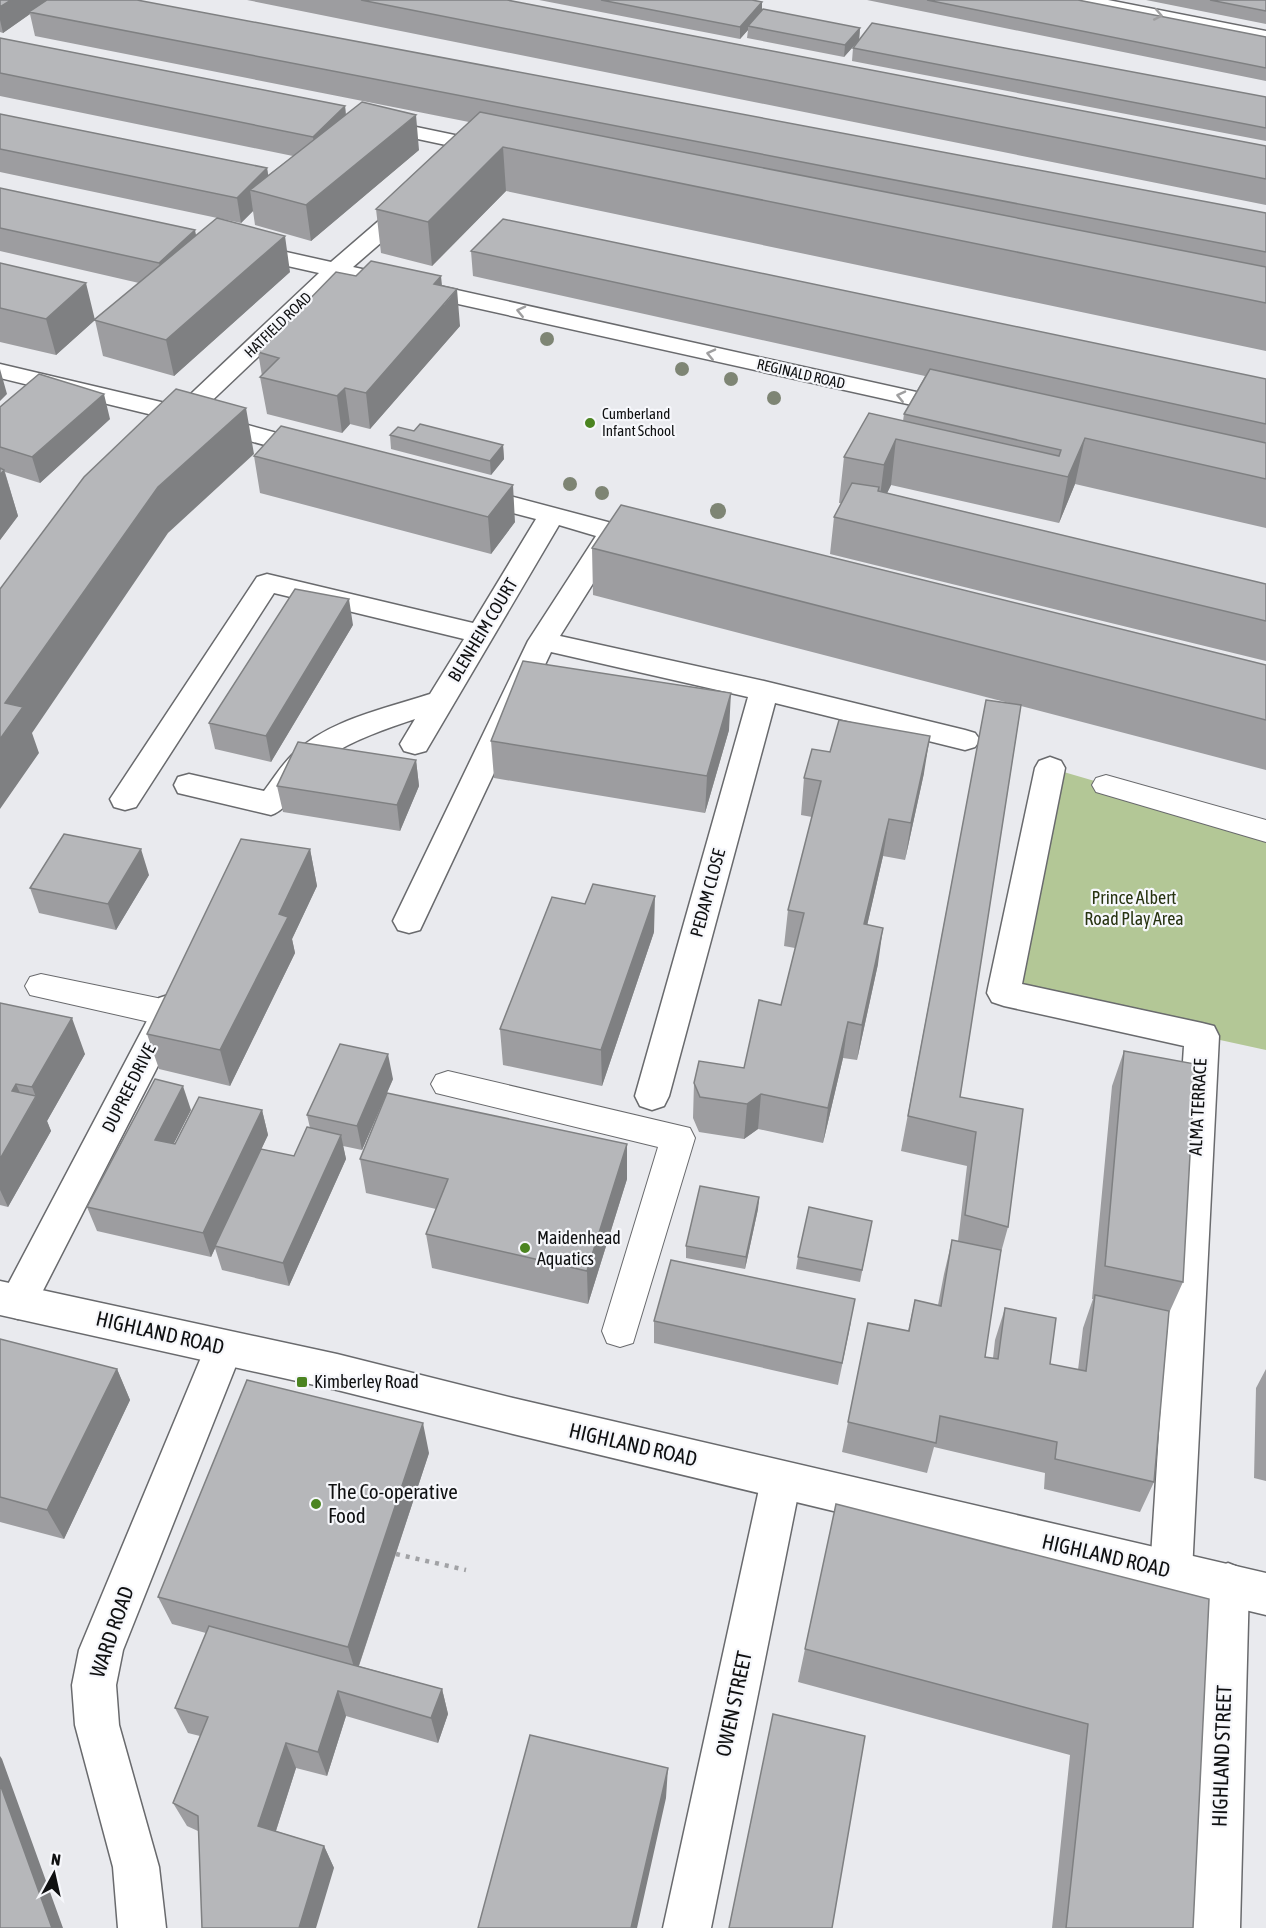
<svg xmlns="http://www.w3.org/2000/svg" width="1266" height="1928" viewBox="0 0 1266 1928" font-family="'Asap Condensed',sans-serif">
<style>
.green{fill:#b3c796}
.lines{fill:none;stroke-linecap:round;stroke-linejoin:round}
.lane-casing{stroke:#696a6d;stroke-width:2}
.street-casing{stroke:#696a6d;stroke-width:3}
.secondary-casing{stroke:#696a6d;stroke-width:3}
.path{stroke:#a1a2a5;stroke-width:4.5;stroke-dasharray:4 6;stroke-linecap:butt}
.lane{fill:#fff;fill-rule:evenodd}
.street{fill:#fff;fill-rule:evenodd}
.secondary{fill:#fff;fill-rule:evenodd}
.tree{fill:#7e8574}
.wall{fill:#9d9da0}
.shaded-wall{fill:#7f8082}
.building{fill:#b6b7ba;stroke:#7f8082;stroke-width:1.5}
.oneway{stroke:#9f9fa0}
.poi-dot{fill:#4b8420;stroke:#f6f7fb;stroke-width:2}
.labels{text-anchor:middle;stroke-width:4.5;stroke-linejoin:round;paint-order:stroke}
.far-street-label{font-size:15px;fill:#0f1011;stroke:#f6f7fb}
.far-poi-label{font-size:15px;fill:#0f1011;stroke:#f6f7fb;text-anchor:start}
.street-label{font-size:18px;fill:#0f1011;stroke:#f6f7fb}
.park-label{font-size:18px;fill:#273310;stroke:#f6f7fb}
.poi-label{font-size:18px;fill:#0f1011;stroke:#f6f7fb;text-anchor:start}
.near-street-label{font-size:21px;fill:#0f1011;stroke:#f6f7fb}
.near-poi-label{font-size:21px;fill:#0f1011;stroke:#f6f7fb;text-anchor:start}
</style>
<rect width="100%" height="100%" fill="#e9eaee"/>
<path class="green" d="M1050,768l216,63v219l-262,-57z"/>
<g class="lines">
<g class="lane-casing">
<path id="lane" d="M1106,775l160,45v22l-170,-50 -4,-7 4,-7z
M41,974l126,26 11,4 5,9 -5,9 -11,4 -137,-31 -5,-9 5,-9z
M448,1071l242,57 5,10 -62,205 -13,4 -13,-4 -5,-12 56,-184 -222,-54 -5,-9 5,-9z"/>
</g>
<g class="street-casing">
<path id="street" d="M1071,0h37l158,31v12l-186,-37 -7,-2z
M373,118l120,25 7,2 3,4 -3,4 -7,2 -127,-27 -3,-4 3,-4z
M412,197l8,2 3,5 -3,5 -67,58 604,134 9,2 3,5 -3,5 -9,2 -616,-137 -141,134 121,33 4,5 -4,5 -9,3 -124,-34c-9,8 -14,11 -27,8l-4,-5 8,-9 -165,-40v-14l178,42 141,-133 -81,-18 -3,-5 3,-5 8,-2 85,19 73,-63z
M472,486l185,49 4,6 -4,6 -9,2 -29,-7 -59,94 204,45 201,49 10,3 5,7 -5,7 -10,3 -190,-47 -106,393 -5,10 -12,4 -12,-4 -5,-10 113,-399 -197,-45 -131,278 -11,3 -11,-3 -5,-9 135,-280 68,-105 -37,-11 -133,226 -11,3 -11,-3 -4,-7 15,-25c-29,10 -60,20 -86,37 -22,16 -38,53 -58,59l-93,-22 -4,-8 4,-8 11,-3 75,17c9,-12 17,-25 28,-36 36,-35 92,-46 138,-61l34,-55 -190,-46 -138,214 -11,3 -11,-3 -4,-8 147,-222 10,-3 206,49 63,-104 -73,-19 -4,-6 4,-6z
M1050,757l11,4 4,7 -43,216 180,39 12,3 5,10 -27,536 -6,14 -15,6 -15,-6 -6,-14 34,-526 -180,-40 -12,-4 -5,-9 48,-225 4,-7z
M171,994l12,4 5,9 -157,307 -13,5 -13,-5 -5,-14 5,-10 154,-292z
M224,1331l14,5 5,12 -120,302 -7,35 3,40 40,142 7,61h-48l-5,-61 -38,-142 -3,-40 7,-35 126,-302 5,-12z
M781,1461l14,5 6,14 -90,448h-48l98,-448 6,-14z
M1228,1563l15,6 6,15 -9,344h-48l15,-344 6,-15z"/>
</g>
<g class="secondary-casing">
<path id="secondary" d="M0,1281l337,73 176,44 753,175v42l-753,-181 -176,-44 -337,-75z"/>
</g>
<path class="path" d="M396,1554l70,16"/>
<use href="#lane" class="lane"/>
<use href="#street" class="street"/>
<use href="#secondary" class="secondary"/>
</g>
<g class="tree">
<circle cx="547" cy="339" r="7"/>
<circle cx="682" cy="369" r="7"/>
<circle cx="731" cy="379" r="7"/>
<circle cx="774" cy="398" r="7"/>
<circle cx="570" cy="484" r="7"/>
<circle cx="602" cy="493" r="7"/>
<circle cx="718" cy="511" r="8"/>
</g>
<path class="wall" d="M0,0l1266,213v138l-760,-160 -74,75 -51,-13 -5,-44 93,-87 -434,-86 -5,-22 -27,19 -3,-1z
M247,0h260l759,146v59z
M539,0h213l10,11 98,17 -1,12 -15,17 -97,-19 1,-8 -8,9z
M867,0h211l188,37v44z
M1146,0h120v24z
M0,38l345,68 1,9 73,35 -108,91 -56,-16 -2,-14 -12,12 -241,-51v-58l267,54 1,7 25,-19 -293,-60z
M853,48l413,49v44l-414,-80z
M0,188l196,48 94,36 -116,104 -71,-20 -8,-36 -39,35 -56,-13v-79l95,56 44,-36 -139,-32z
M471,251l795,128v149l-191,-44 -16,39 -168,-38 -4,8 379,91v77l-436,-107 4,-37 7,-14h-2l5,-46 59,-36 1,-7 21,-38 -452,-100z
M356,276l86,10 18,40 -90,103 -20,-5 -8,9 -75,-19 -7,-37 2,-1 -4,-24z
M0,407l110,12 -70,64 -35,-11 13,44 -18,24z
M414,431l89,14 1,14 -13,16 -100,-26 -1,-14z
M254,456l261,66 -24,32 -231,-61z
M592,548l674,117v105l-245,-64 -61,391 63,12 -15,118 -8,29 -15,101 8,1 2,-18 10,-32 45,56 28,6 5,-42 10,-29h-1l20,-213 12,-35 59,231 -14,31 -15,169 -14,30 -96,-23 1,-16 -111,-26 -7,26 -85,-21 26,-129 40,8 7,-31 23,5 6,-31 8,-34 6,1 9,-75 -66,-15 85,-451 23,3 -416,-108z
M353,625l-82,137 -56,-13 -6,-26z
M729,730l-24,83 -211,-35 -3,-37z
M416,760l3,26 -19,45 -117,-19 -6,-26z
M924,773l-19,87 -22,-4 -16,69 11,39 -21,96 -14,-2 -20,85 -65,-14 -14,10 -45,-7 -6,-14 1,-35 50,-15 37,-63 14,-57 -11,-2 4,-36 24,-93 -11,-2 3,-37z
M310,849l7,37 -25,53 3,14 -65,133 -71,-17 -12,-35z
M149,875l-33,55 -77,-17 -9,-25z
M654,932l-52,154 -99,-21 -3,-36z
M0,1003l85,51 -38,67 4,10 -43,76 -8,-2z
M393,1079l-31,71 -19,-4 3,13 -57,127 -67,-16 -7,-22 -4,9 -114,-26 -10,-24 104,-97 -18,34h2l87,-34 6,25 -7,14 33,7 16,-28 -3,-13z
M627,1144v35l-39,125 -156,-36 -6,-34 10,-25 -70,-16 -6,-34z
M759,1197l-1,12 -13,60 -59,-11v-12z
M872,1221l-12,61 -64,-13 2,-12z
M654,1321l197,1 -13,63 -184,-42z
M0,1339l117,30 13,31 -66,139 -64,-17z
M1266,1369v112l-12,-3 2,-90z
M429,1453l-70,213 83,23 6,25 -10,29 -92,-27 -19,60 -31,-8 -20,63 48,15 10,22 -136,-37 -11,-5 -14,-23 27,-67 -12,-3 -13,-25 31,-75 -34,-9 -14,-27z
M1209,1599l-16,329h-141l18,-173 -272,-73 7,-33z"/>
<path class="shaded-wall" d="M11,0h39l-21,12 1,2 -27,19 -3,-13v-13z
M762,2v12l-14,12v4l-8,9v-12z
M860,28l-1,12 -15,17 1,-12z
M345,106l2,25 -31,30 -3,-24z
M416,115l3,35 -108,91 -5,-36z
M503,147l3,44 -74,75 -4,-44z
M267,168l4,25 -21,-3 3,21 -12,12 -4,-25z
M195,230l5,25 -35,33 -6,-25z
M285,236l5,36 -116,104 -8,-36z
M441,276l3,29 13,-16 3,37 -90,103 -4,-36 68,-109z
M86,283l9,37 -39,35 -10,-36z
M0,369l7,25 -7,7z
M345,388l5,36 -8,9 -5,-37z
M104,394l6,25 -70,64 -8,-26z
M246,408l8,46 -86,79 -136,200 7,20 -39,56v-70l5,-36 153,-216z
M1085,438l-10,46 -16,39 9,-46z
M896,439l-5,46 -13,27 6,-47z
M503,445l1,14 -13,16 -1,-14z
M4,470l14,46 -18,24v-65z
M513,485l2,37 -24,32 -3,-37z
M349,599l4,26 -82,137 -5,-26z
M731,693l-2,37 -24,83 2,-37z
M930,736l-6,37 -19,87 6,-37z
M416,760l3,26 -19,45 -3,-26z
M889,819l-6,37 -24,105 5,-37z
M141,849l8,26 -33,55 -8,-26z
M310,849l7,37 -25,53 3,14 -65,133 -10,-36 59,-136z
M655,896l-1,36 -52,154 -1,-36z
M883,928l-5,36 -21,96 5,-35z
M72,1018l13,36 -38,67 4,10 -43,76 -8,-17v-31l12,-68 4,-7 12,27 8,-14 -4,-10z
M848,1022l-5,36 -20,85 5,-35z
M388,1054l5,25 -31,71 -5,-24z
M183,1086l8,24 -28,55 -8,-25z
M761,1094l-3,35 -14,10 3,-35z
M262,1110l6,25 -57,122 -8,-24z
M341,1135l5,24 -57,127 -6,-23z
M627,1144v35l-39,125 -1,-33z
M759,1197l-1,12 -13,60 1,-12z
M117,1369l13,31 -66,139 -17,-29z
M423,1423l6,30 -73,221 -8,-27z
M442,1689l6,25 -10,29 -7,-25z
M338,1691l8,25 -19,60 -9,-24z
M286,1743l10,25 -26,81 -12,-23z
M0,1756l2,3 61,169h-11l-52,-144z
M668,1768l-2,30 -29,130h-6z
M324,1846l10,22 -18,60h-17z"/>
<path class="building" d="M0,0h11l-11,7z
M47,0h90l1129,213v39l-1237,-240z
M361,0h146l759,146v33z
M601,0h151l10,2 -22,25z
M927,0h151l188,37v31z
M1210,0h56v11z
M763,9l97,19 -15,17 -97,-19z
M872,23l394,74v31l-413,-80z
M0,38l345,68 -32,31 -313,-64z
M362,102l54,13 -110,90 -56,-15z
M480,112l786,155v36l-763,-156 -75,75 -52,-13z
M0,114l267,54 -30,30 -237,-49z
M0,188l195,42 -36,33 -159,-35z
M217,218l68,18 -119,104 -72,-20z
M503,219l763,160v45l-795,-173z
M371,261l70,15 -7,8 23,5 -91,104 -21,-5 -8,8 -77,-19 19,-19 -21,-6 78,-80 20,4z
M0,263l86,20 -40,36 -46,-11z
M930,369l336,74v36l-181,-41 -17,39 -172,-38 -12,26 -40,-8 25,-44 190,43 2,-6 -157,-36z
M39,374l65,20 -72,63 -32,-10v-40z
M176,389l70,19 -88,79 -153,216 18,4 -23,32v-150l84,-112z
M420,424l83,21 -13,16 -100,-26 8,-8 16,4z
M281,426l232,59 -25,32 -234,-61z
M0,468l4,2 -4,5z
M852,483l27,4 -1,4 388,93v37l-432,-104z
M621,505l645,160v55l-674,-172z
M295,589l54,10 -83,137 -57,-13z
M523,661l208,32 -24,83 -216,-35z
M986,700l35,5 -61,392 63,12 -15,118 -43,-12 11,-83 -68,-16z
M839,720l91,16 -19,87 -22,-4 -25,105 19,4 -21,97 -14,-3 -20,86 -67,-14 -14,10 -47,-7 -6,-14 5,-22 45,7 15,-68 22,5 23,-92 -16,-3 33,-129 -17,-3 8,-29 18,3z
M298,742l118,18 -19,45 -120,-19z
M64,834l77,15 -33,55 -78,-16z
M241,839l69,10 -31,65 9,3 -68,133 -73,-16z
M593,884l62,12 -54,154 -101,-21 52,-132 33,7z
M0,1003l72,15 -40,69 -16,-3 -4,7 24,5 -36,63z
M340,1044l48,10 -31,72 -50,-11z
M1124,1051l71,13 -12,218 -78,-16z
M155,1079l28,7 -28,54 20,4 24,-47 63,13 -59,123 -116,-26z
M387,1093l240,51 -40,127 -161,-37 22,-55 -88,-20z
M307,1127l34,8 -58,128 -68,-17 46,-97 33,7z
M700,1186l59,11 -13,60 -60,-11z
M809,1207l63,14 -10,49 -64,-13z
M952,1240l49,10 -16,107 13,2 7,-51 51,10 -6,46 36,7 9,-76 74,16 -15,171 -99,-23 2,-17 -117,-26 -4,27 -88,-21 20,-99 41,8 6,-31 26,6z
M671,1260l184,39 -13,64 -188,-42z
M0,1339l117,30 -70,141 -47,-13z
M247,1380l176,43 -75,224 -190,-50z
M836,1504l373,95 -16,329h-127l22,-204 -283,-75z
M209,1626l233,63 -11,29 -93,-27 -20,61 -32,-9 -28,83 66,20 -25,82h-97l-4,-112 -25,-13 35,-86 -33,-9z
M773,1714l92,22 -33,192h-103z
M530,1735l138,33 -37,160h-153z
M0,1784l52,144h-52z"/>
<defs><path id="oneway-chevron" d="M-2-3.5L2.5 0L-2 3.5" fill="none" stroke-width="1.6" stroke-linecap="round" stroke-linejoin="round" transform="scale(1.5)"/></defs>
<g class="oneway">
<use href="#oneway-chevron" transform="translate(1158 15) rotate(11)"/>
<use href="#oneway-chevron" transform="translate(521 311) rotate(-167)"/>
<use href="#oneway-chevron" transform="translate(711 354) rotate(-167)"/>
<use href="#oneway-chevron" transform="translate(901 396) rotate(-167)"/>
</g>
<g class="poi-dot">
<circle cx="590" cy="423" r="6"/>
<circle cx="525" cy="1248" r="6"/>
<rect x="296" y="1376" width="12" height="12" rx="3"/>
<circle cx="316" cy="1504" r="6"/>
</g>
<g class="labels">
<g class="far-street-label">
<text transform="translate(278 325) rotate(-44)" y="5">HATFIELD ROAD</text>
<text transform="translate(801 374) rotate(13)" y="5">REGINALD ROAD</text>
</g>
<g class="far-poi-label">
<text x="602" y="419">Cumberland<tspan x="602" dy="17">Infant School</tspan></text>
</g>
<g class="street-label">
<text transform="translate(483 630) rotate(-59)" y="6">BLENHEIM COURT</text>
<text transform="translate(708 893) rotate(-75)" y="6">PEDAM CLOSE</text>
<text transform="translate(129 1088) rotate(-63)" y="6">DUPREE DRIVE</text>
<text transform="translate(1198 1107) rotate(-87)" y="6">ALMA TERRACE</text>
</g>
<g class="park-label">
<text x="1134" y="904">Prince Albert<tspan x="1134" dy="21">Road Play Area</tspan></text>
</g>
<g class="poi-label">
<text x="537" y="1244">Maidenhead<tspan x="537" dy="21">Aquatics</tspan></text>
<text x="314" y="1388">Kimberley Road</text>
</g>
<g class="near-street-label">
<text transform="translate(160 1333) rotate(13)" y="7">HIGHLAND ROAD</text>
<text transform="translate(633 1445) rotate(13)" y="7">HIGHLAND ROAD</text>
<text transform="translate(1106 1556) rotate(13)" y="7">HIGHLAND ROAD</text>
<text transform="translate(112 1632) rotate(-71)" y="7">WARD ROAD</text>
<text transform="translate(734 1704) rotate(-78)" y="7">OWEN STREET</text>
<text transform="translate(1222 1756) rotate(-88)" y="7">HIGHLAND STREET</text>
</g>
<g class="near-poi-label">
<text x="328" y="1499">The Co-operative<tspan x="328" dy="24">Food</tspan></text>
</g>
</g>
<g transform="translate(54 1874) rotate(8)" stroke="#f6f7fb" stroke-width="4.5" paint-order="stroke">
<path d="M0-4.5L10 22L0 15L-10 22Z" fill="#0f1011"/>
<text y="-9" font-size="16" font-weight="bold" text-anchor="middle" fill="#0f1011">N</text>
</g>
</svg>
